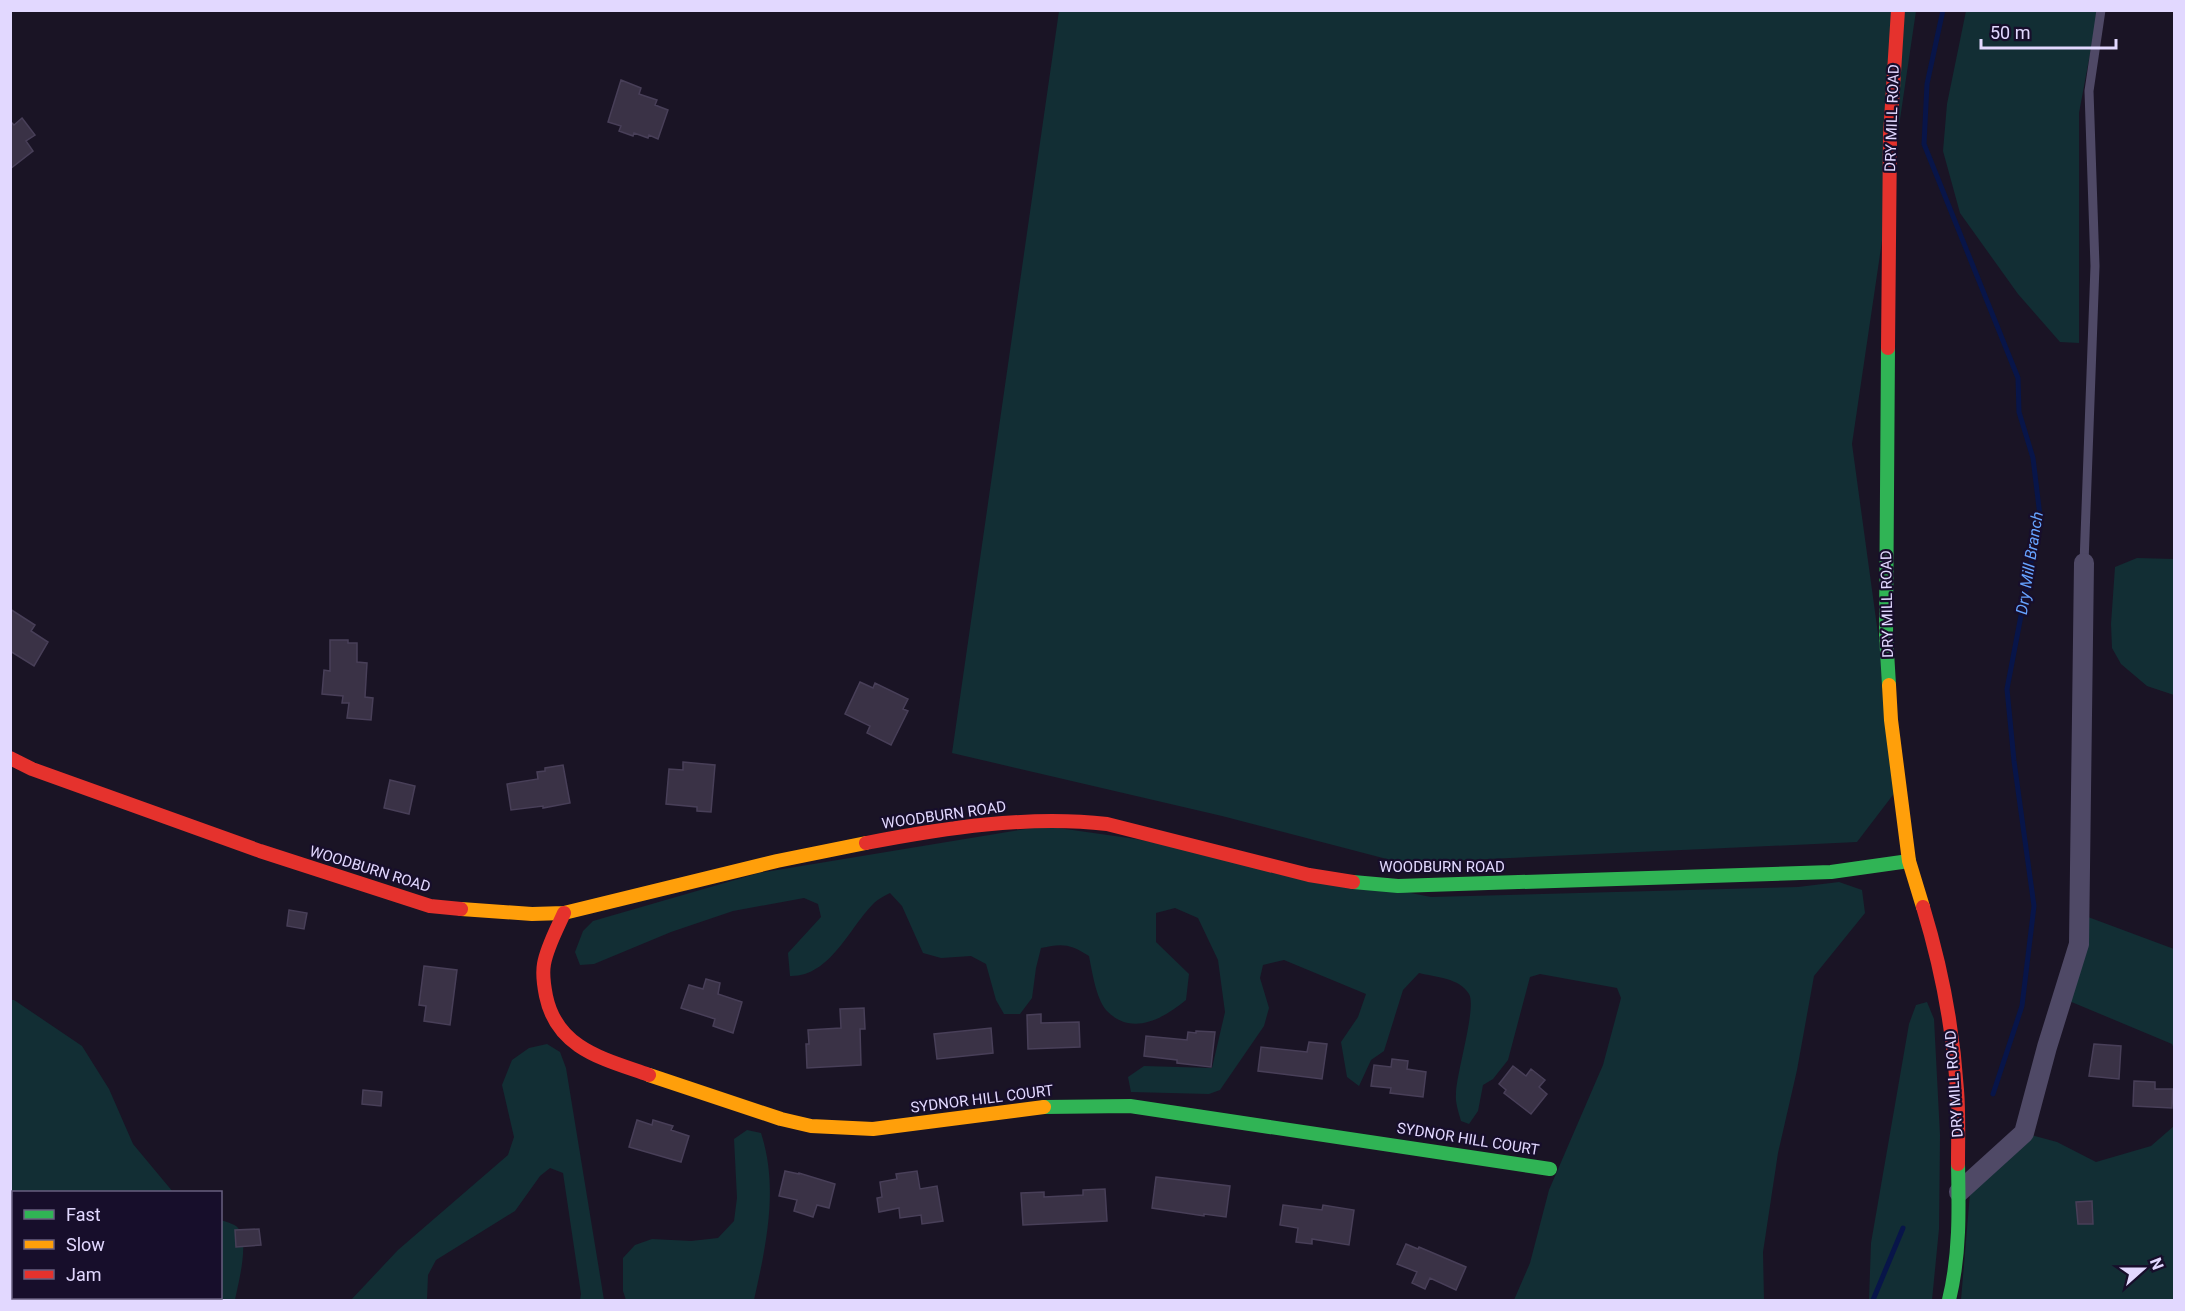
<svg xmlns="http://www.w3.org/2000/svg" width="2185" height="1311" viewBox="0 0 2185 1311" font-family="Roboto,sans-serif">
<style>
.green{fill:#122e34}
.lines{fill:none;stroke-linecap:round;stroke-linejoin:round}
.stream{stroke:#081549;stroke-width:5}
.building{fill:#3a3246;stroke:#483f58;stroke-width:1.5}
.lane{stroke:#4f4966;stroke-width:9}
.street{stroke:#4f4966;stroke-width:20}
.fast{stroke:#30b455;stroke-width:14}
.slow{stroke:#ff9f0a;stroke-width:14}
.jam{stroke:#e5322d;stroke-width:14}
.labels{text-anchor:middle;stroke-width:4.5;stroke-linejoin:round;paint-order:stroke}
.street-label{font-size:15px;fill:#e2d8ff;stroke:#170e2b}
.water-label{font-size:16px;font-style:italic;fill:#66a3ff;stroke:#170e2b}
</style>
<rect width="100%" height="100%" fill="#1a1425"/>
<path class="green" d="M1059,11h857l-64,433 47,343 -42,55 -455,21 -180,-47 -270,-63z
M1966,11h132l-19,102v230l-19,-1 -42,-48 -58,-81 -17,-62 4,-47z
M2137,558l37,1v136l-27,-9 -26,-22 -9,-16 -1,-24 4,-57z
M1044,826l92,13 295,58 367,-10 41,-5 23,8 3,23 -51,63 -17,94 -19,83 -15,99 1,48h-250l16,-37 19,-73 54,-125 18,-67 -4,-10 -77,-14 -10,3 -22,83 -15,19 -10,6 -5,26 -9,13 -8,-3c-2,-8 -6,-18 -5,-27 0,-20 21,-87 13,-100 -9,-16 -34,-17 -50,-21l-16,17 -19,61 -13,9 -12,26 -12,-9 -6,-35 17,-25 8,-23 -82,-34 -21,5 -3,13 9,30 -5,18 -44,64 -11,4 -78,-2 -3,-15 16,-11 68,2 13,-56 -7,-52 -20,-42 -23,-10 -19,5v29l33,32 -3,26c-23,19 -55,37 -80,10 -10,-12 -14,-39 -17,-54 -18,-12 -27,-13 -48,-8l-5,20 -4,30 -12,16h-16l-8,-14 -10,-36 -15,-8 -30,2 -18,-5 -21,-47 -12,-13c-6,3 -12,6 -16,10 -25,25 -44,74 -84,73l-2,-23 33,-36 -3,-13 -14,-6 -71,13 -62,21 -77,32 -14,1 -5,-13 8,-21 10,-10 166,-48z
M2080,914l94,35v100l-2,-5 -110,-46z
M11,1000h3l68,46 27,43 24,55 40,48h-159v106h206l1,-78c5,2 14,4 17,8 12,13 0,56 -3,72h-224z
M1927,1002l7,17 6,116 -1,94 -7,71h-63l2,-57 38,-219 7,-19z
M547,1044l13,8 6,16 38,232h-24l1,-6 -18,-121 -13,-5 -10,8 -25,35 -79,49 -8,15 -1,25h-76l47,-50 110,-95 6,-18 -12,-52 10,-25 17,-12z
M2174,1126v174h-213l10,-119 53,-48 33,9 39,20 55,-16z
M747,1130l14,3c18,55 5,113 -7,167h-128l-3,-9v-33l12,-13 17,-6 39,2 27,-3 16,-17 3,-23 -3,-59z"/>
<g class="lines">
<path class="stream" d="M1943,10l-16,74 -3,60 94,234 1,34 14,46 7,58 -33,173 7,72 20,145 -12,100 -29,88
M1873,1300l30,-72"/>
</g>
<path class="building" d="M621,80l20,8 -2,6 18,6 -2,5 13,5 -10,29 -9,-4 -1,3 -14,-5 -1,3 -14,-5 2,-5 -13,-4z
M22,118l13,17 -9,6 7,10 -23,18v-48l4,4z
M10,609l25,16 -4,6 17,11 -14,24 -24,-15z
M330,640h18v3h9v19l10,1 -2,34 8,1 -2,22 -24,-2 2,-15h-7l1,-7 -21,-2 2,-24 6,1z
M860,682l13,6 2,-5 33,16 -5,10 5,2 -17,34 -24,-12 3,-7 -25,-12z
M683,762l32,3 -4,47 -14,-1v-4l-31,-3 3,-35 14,1z
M563,765l7,38 -27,5v-2l-32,4 -4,-26 31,-5 -1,-7 8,-1v-3z
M390,780l25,6 -6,28 -25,-6z
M289,910l18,3 -3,16 -17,-3z
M424,966l33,4 -7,55 -26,-4 2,-15 -7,-1z
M706,979l14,4 -2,11 24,8 -9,31 -20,-7 2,-7 -34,-11 8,-23 14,4z
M864,1008l1,21h-5l1,36 -54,3 -1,-24h3l-1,-14 33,-2 -1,-19z
M1041,1014v9l38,-1 1,25 -52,2 -1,-34z
M991,1028l2,25 -56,6 -3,-25z
M1196,1031l19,1 -4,35 -34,-4v-3l-33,-4 2,-20 41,4 1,-8 8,1z
M1309,1042l18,2 -5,35 -64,-8 3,-24 46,5z
M2094,1044l27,2 -2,33 -30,-3z
M1392,1059l16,2 -1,8 19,3 -3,25 -33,-4 1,-5 -20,-2 3,-21 17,2z
M1513,1066l13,10 5,-7 14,11 -6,7 8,7 -16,20 -27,-21 2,-3 -7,-6z
M2134,1081l21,1v7h18l-1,19 -39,-2z
M363,1090l19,2 -1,14 -19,-2z
M637,1120l15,5 1,-5 20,6 -2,4 18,6 -8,26 -52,-15z
M785,1171l14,3v-1l36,11 -6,24 -12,-3 -4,12 -19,-6 3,-11 -18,-4z
M917,1171l3,18 17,-3 6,35 -21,3 -1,-9 -21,3 -1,-10 -20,4 -2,-14 5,-1 -2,-15 17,-3 -1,-5z
M1156,1177l74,9 -4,31 -22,-3v2l-52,-8z
M1105,1189l2,32 -84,4 -2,-32 23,-1v5l39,-2v-5z
M2092,1201l1,23h-15l-2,-22z
M1283,1205l39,5 1,-5 31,5 -5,35 -37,-6v5l-16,-2 2,-14 -18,-3z
M259,1229l2,16 -25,2 -1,-17z
M1406,1244l12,5 1,-2 47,20 -10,23 -26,-12 -5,11 -13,-6 5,-11 -20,-8z"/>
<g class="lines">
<path class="lane" d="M2084,563l11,-297 -6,-175 12,-81"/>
<path class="street" d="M1959,1192l65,-59 23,-86 32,-103 5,-381"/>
<path class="fast" d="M1888,348l-2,287 3,50
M1353,882l45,4 433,-14 78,-11
M1044,1107l86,-1 420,63
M1949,1300c11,-45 10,-90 9,-136"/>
<path class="slow" d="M1889,685l2,35 18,141 14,46
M461,909l71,5 32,-1 213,-52 89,-18
M649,1075l132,44 30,7 62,3 171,-22"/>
<path class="jam" d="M1888,348l2,-213 8,-125
M10,758l22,11 228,82 170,55 31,3
M866,843c78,-15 162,-28 241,-19l202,51 44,7
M1923,907c18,59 30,121 34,183 2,24 1,50 1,74
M564,913c-7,16 -17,34 -20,51 -2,11 0,22 2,32 11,53 58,63 103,79"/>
</g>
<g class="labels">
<g class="street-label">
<text transform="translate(1892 118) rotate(-88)" y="5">DRY MILL ROAD</text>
<text transform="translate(1887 604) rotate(-91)" y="5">DRY MILL ROAD</text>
<text transform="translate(944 815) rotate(-8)" y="5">WOODBURN ROAD</text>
<text x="1442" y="872">WOODBURN ROAD</text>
<text transform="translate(370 869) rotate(17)" y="5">WOODBURN ROAD</text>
<text transform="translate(1954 1084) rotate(-94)" y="5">DRY MILL ROAD</text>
<text transform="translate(982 1099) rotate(-7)" y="5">SYDNOR HILL COURT</text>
<text transform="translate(1468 1139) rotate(9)" y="5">SYDNOR HILL COURT</text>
</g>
<g class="water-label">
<text transform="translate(2029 563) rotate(-81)" y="6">Dry Mill Branch</text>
</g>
</g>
<rect width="2185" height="1311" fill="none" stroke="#e2d8ff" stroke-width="24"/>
<rect x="12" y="1191" width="210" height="108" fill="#170e2b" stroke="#685f80" stroke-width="1.5"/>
<rect x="24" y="1210" width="30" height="9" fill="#30b455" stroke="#685f80" stroke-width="1.5"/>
<text x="66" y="1221" font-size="18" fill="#e2d8ff">Fast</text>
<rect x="24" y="1240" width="30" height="9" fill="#ff9f0a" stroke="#685f80" stroke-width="1.5"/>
<text x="66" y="1251" font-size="18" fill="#e2d8ff">Slow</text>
<rect x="24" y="1270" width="30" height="9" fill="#e5322d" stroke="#685f80" stroke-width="1.5"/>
<text x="66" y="1281" font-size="18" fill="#e2d8ff">Jam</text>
<g transform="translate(2143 1269) rotate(69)" stroke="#170e2b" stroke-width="4.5" paint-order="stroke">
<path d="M0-4.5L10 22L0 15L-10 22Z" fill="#e2d8ff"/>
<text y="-9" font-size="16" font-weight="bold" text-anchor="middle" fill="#e2d8ff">N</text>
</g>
<path d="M1981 39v9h135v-9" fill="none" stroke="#e2d8ff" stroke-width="3"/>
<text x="1990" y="39" font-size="18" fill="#e2d8ff" stroke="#170e2b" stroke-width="4.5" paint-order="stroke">50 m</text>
</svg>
